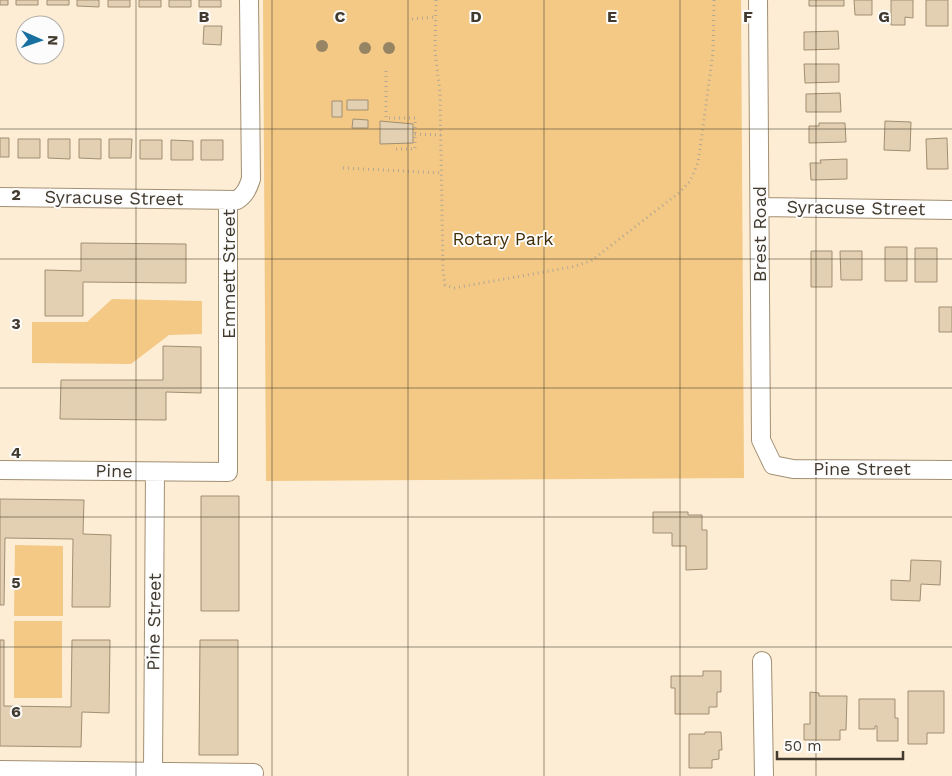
<svg xmlns="http://www.w3.org/2000/svg" width="952" height="776" viewBox="0 0 952 776" font-family="'Work Sans',sans-serif">
<style>
.green{fill:#f3c985}
.building{fill:#e3cfb1;stroke:#a18f72}
.lines{fill:none;stroke-linecap:round;stroke-linejoin:round}
.minor-casing{stroke:#a29073;stroke-width:20}
.path{stroke:#b4a793;stroke-width:3;stroke-dasharray:1 4;stroke-linecap:butt}
.minor{stroke:#fff;stroke-width:18}
.tree{fill:#968464}
.grid{fill:none;stroke:#423a2e;stroke-width:1;stroke-opacity:0.55}
.labels{text-anchor:middle;stroke-width:4;stroke-linejoin:round;paint-order:stroke}
.street-label{font-size:18px;fill:#423a2e;stroke:#fcfcfc}
.park-label{font-size:18px;fill:#422e09;stroke:#fcfcfc}
.grid-label{font-size:16px;text-anchor:middle;font-weight:bold;fill:#423a2e;stroke:#fcfcfc;stroke-width:4;stroke-linejoin:round;paint-order:stroke}
</style>
<rect width="100%" height="100%" fill="#fdedd4"/>
<path class="green" d="M263,0h478l3,478 -478,3z
M112,299l90,2v33l-33,1 -38,29 -99,-1v-41h55z
M15,545l48,1v70h-49z
M14,621h48v77h-48z"/>
<path class="building" d="M0,0h8v5h-8z
M16,0h22v5h-22z
M47,0h22v5h-22z
M77,0h22v7l-22,-1z
M108,0h22v7h-22z
M139,0h22v7h-22z
M169,0h22v7h-22z
M199,0h22v7h-22z
M809,0h35v6h-35z
M854,0h18v15h-17z
M891,0h22v18l-8,-1v8h-14z
M926,0h22v26h-22z
M204,26h18l-1,19 -18,-1z
M838,31l1,18 -35,1v-18z
M804,64h35v18l-34,1z
M840,93l1,19h-35v-18z
M347,100h21v10h-21z
M332,101h10v16h-10z
M353,119l15,1v8h-16z
M380,121l33,3v19l-33,1z
M885,121l26,1 -1,29 -26,-1z
M819,123h26l1,19 -37,1v-17h10z
M0,138h9v19h-9z
M947,138l1,31h-21l-1,-30z
M18,139h22v19h-22z
M48,139h22v20l-22,-1z
M79,139h22v20l-22,-1z
M109,139h23l-1,19h-22z
M140,140h22v19h-22z
M171,140l22,1v19h-22z
M201,140h22v20h-22z
M847,159v20l-36,1 -1,-17h11l-1,-3z
M81,243l105,1v39l-103,-1v34h-38v-46l36,1z
M885,247h22v34h-22z
M915,248h22v34h-22z
M811,251h21v36h-21z
M840,251h22v29h-21z
M939,307h13v25h-13z
M163,346l38,1v46l-35,-1v28l-106,-1 1,-39h102z
M201,496h38v115h-38z
M0,499l84,1 -1,34 28,1 -1,72h-38l1,-68 -68,-1 -1,67h-4z
M653,512h35v3h14v15h5v39l-21,1v-24h-14v-13h-19z
M911,560l30,1 -1,24 -19,-1 -1,17 -29,-1v-20l19,1z
M0,640h4v66l67,1 1,-67h38l-1,73 -27,-1 -1,35 -81,-1z
M200,640h38v115h-39z
M703,671h18v21h-4v15h-8v7h-34v-26h-4v-12h32z
M908,691h36v42h-17v11h-19z
M810,692l9,1v3h28l-1,34h-6v10h-36v-16h6z
M859,699h36v19h3v23h-21v-15h-2v3h-16z
M705,732h16l1,18h-3v9l-7,1v8h-23v-34h16z"/>
<g class="lines">
<g class="minor-casing">
<path id="minor" d="M758,0l3,440 12,25 20,4 159,1
M0,197l237,3c8,-5 11,-12 14,-21l-2,-179
M760,207l192,3
M0,470l228,2v-272
M762,661l2,115
M0,770l254,3
M153,772l2,-300"/>
</g>
<path class="path" d="M436,0l-1,52 5,40 3,179 2,14 9,3 118,-21 19,-6 89,-69 10,-11 8,-18 15,-110 1,-53
M412,19l24,-2
M386,71v47h29v31h-22
M415,134l26,1
M343,168l99,5"/>
<use href="#minor" class="minor"/>
</g>
<g class="tree">
<circle cx="322" cy="46" r="6"/>
<circle cx="365" cy="48" r="6"/>
<circle cx="389" cy="48" r="6"/>
</g>
<path class="grid" d="M136,0v776M272,0v776M408,0v776M544,0v776M680,0v776M816,0v776M0,129h952M0,259h952M0,388h952M0,517h952M0,647h952"/>
<g class="labels">
<g class="street-label">
<text transform="translate(114 198) rotate(1)" y="6">Syracuse Street</text>
<text transform="translate(856 208) rotate(1)" y="6">Syracuse Street</text>
<text transform="translate(760 234) rotate(-90)" y="6">Brest Road</text>
<text transform="translate(229 274) rotate(-90)" y="6">Emmett Street</text>
<text x="862" y="475">Pine Street</text>
<text transform="translate(114 471) rotate(1)" y="6">Pine</text>
<text transform="translate(154 622) rotate(-89)" y="6">Pine Street</text>
</g>
<g class="park-label">
<text x="503" y="245">Rotary Park</text>
</g>
</g>
<g class="grid-label">
<text x="204" y="22">B</text>
<text x="340" y="22">C</text>
<text x="476" y="22">D</text>
<text x="612" y="22">E</text>
<text x="748" y="22">F</text>
<text x="884" y="22">G</text>
<text x="16" y="200">2</text>
<text x="16" y="329">3</text>
<text x="16" y="458">4</text>
<text x="16" y="588">5</text>
<text x="16" y="717">6</text>
</g>
<g transform="translate(40 40) rotate(92)"><circle r="24" fill="#fcfcfc" stroke="#b2aeaa"/>
<path d="M0-4L9 19L0 12L-9 19Z" fill="#17709f"/>
<text y="-8" font-size="14" font-weight="bold" text-anchor="middle" fill="#423a2e">N</text>
</g>
<path d="M777 751v8h126v-8" fill="none" stroke="#423a2e" stroke-width="2.5"/>
<text x="784" y="751" font-size="15" fill="#423a2e" stroke="#fcfcfc" stroke-width="4" paint-order="stroke">50 m</text>
</svg>
